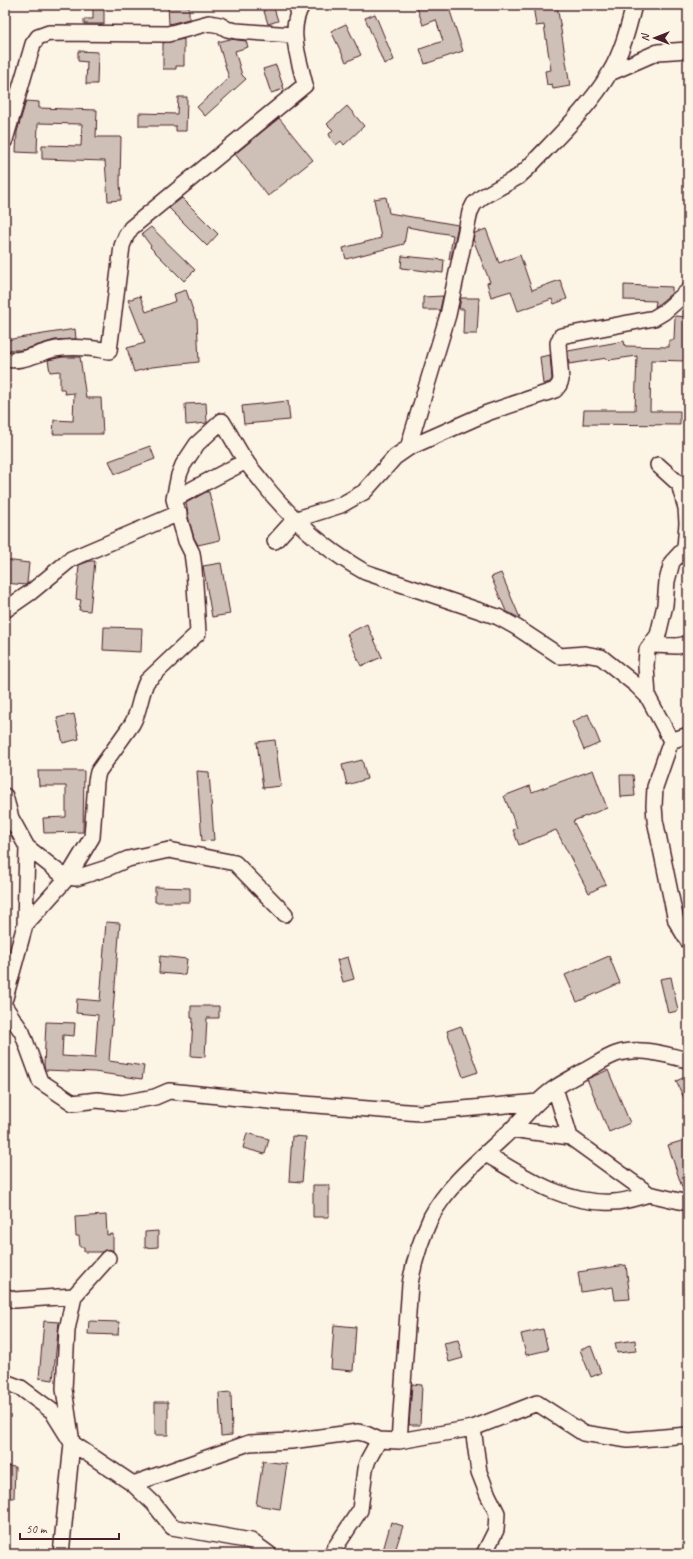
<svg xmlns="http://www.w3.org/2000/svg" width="693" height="1559" viewBox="0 0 693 1559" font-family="Caveat,sans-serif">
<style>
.building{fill:#cfc0b7;stroke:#4a1f2b}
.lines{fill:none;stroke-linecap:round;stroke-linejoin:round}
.minor-casing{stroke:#4a1f2b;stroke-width:18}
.minor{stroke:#fcf5e5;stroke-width:15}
</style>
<rect width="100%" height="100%" fill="#fcf5e5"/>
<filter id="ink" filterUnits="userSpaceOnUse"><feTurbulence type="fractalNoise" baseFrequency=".025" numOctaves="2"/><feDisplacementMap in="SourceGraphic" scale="8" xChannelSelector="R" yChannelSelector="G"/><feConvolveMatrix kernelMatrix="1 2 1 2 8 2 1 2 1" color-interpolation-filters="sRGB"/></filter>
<g filter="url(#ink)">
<path class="building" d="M93,5h11v19h-20v-5h9z
M168,5h21v14l-20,5z
M262,5h11l5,16 -10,3z
M416,5h32l15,46 -38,13 -5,-15 23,-8 -7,-21 -13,5z
M533,5h24l13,81 -17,3 -1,-5 -5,1 -2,-14 6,-1 -7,-45 -8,1z
M375,14l19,46 -10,4 -19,-46z
M346,24l15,31 -15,7 -15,-31z
M184,39v27h-8v3h-13v-26z
M230,39l16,2 2,6 -13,4 7,24 4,4 -41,37 -8,-9 32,-29 -11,-36z
M78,51l20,1 -1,32h-11l1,-22 -9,-1z
M276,65l8,24 -13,4 -8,-24z
M178,97h9l-1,34h-10v-5h-37v-13l38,1z
M26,101l13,1v6l58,2 -1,27h25l-1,45 1,18 -13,1 -3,-40 -63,-2v-14l39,1 1,-22 -44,-1 -1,30 -21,-1 1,-20z
M347,106l17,20 -20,19 -3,-4 -5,4 -5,-6 -2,-5 4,-4 -6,-6z
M279,118l34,42 -45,36 -33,-42z
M386,197l3,16 69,12 -7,34h-2l4,-24 -46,-8 -3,17 -58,15 -3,-11 38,-10 -7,-39z
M182,198l36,36 -11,12 -38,-38z
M151,227l44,43 -11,11 -34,-34 1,-1 -9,-12z
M486,229l13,34 21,-8 12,35 28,-10 7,19 -13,5 -2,-5 -34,12 -7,-20 -20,6 -4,-14 3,-1 -17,-43 2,-6z
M402,256l42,4 -1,13 -42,-5z
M624,285l48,2v6l-17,14 1,-6 -32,-1z
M186,290l10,29h1l2,43 -47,5 -18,5 -7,-24 18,-5 -17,-43 12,-4 6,16 30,-11 -2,-7z
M443,296l-3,14h-17v-13z
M461,298h18l-2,36h-14l1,-25h-5z
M675,316l13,1 -2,44 -35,-1 -1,51h30v14l-97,-1 1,-14h51l2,-54 -28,4 -2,-2 -38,6 -1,-13 56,-10 1,5 44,1v-7h5z
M75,329l1,10 -21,1 -33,10h-15l-1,-10z
M550,355l2,24 -2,3 -7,2 -3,-27z
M63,357h17l6,41h15l2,36h-50l1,-14 19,1 1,-28 -9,1 -1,-5h-4v-18l-10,1 -2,-12z
M288,401l2,19 -46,4 -2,-18z
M206,403l1,20 -21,2 -1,-21z
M150,446l5,13 -40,15 -6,-13z
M206,492h3l11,48 -22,5 -4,-7 -5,-18 -3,-17z
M5,560l24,3 -2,20 -1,2 -21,-2z
M90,561h5l-5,50 -11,-1 2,-10 -5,-1 3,-34z
M221,563l9,51 -18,3 -9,-51z
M501,573l19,45h-1l-13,-7 -15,-34z
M367,624l15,33 -21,9 -14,-32z
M104,627l38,1 -1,24 -38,-2z
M74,714l5,25 -16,4 -6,-25z
M588,714l12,29 -16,7 -12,-28z
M275,740l6,46 -18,2 -6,-46z
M362,760l5,19 -20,6 -5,-20z
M593,770l14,38 -34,13 33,63 -17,9 -33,-63 -37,15 -6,-15 4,-2 -13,-32 26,-10 2,6z
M38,771h46l-1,61 -39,1 -1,-15 23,-1v-31h-27z
M197,771l12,1 5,68 -12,1z
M620,775h13l2,21 -14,1z
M155,887l35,1v14h-35z
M106,922l14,1 -11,138 35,5 -2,13 -48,-7 -49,-2 -1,-4 2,-44 29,1 -1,13 -11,-1 -1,21 33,2 3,-43 -22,-2 1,-14 23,2z
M160,956l27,3 -2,16 -26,-2z
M609,956l11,27 -43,19 -12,-27z
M348,957l6,22 -11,3 -6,-22z
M671,977l7,34 -10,2 -8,-34z
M191,1006h28v12h-12l-2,39 -14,-1 2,-38h-2z
M461,1026l17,46 -15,5 -16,-46z
M608,1070l22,53 -21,9 -22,-53z
M688,1076v31l-12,-26z
M247,1133l22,6 -4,15 -22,-6z
M292,1136l14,1 -4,45 -13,-1z
M685,1140l3,10v44l-4,-1 -16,-48z
M313,1185h16v32h-16z
M106,1215l1,20 6,-1v17l-4,-2 -7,3h-18v-5h-4l-1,-11h-3l-1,-19z
M158,1231v16l-13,1v-16z
M626,1265l4,34 -15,1 -2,-13 -32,5 -3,-20z
M44,1321l15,1 -6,58 -14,-2z
M89,1321l30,1 -1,13 -30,-1z
M334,1325l22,2 -3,44 -22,-2z
M543,1329l5,21 -22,5 -5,-21z
M458,1340l5,18 -14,4 -5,-19z
M635,1340l1,11 -19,2 -2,-10z
M591,1346l10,27 -10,4 -11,-27z
M412,1384l10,1 -2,40h-11z
M231,1392l1,43 -11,1 -2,-43z
M155,1402h13v33h-13z
M263,1461l24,3 -7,45 -24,-4z
M5,1466l10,1 -1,31h-9z
M391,1522l12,4 -9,28h-12z"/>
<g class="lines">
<g class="minor-casing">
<path id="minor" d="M610,73l48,-21 30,-2
M5,140l28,-96 5,-7 11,-4 119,1 41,-11 11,2 7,4 9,2 58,4
M5,359c17,4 35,-7 51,-10 17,-3 36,-1 53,2l13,-105 4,-10 5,-8 174,-143c-6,-27 -18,-55 -3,-80
M408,448l40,-133 22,-103 4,-8 8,-7 36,-20 10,-9c27,-29 61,-60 81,-94 13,-21 19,-45 25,-69
M174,499l72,-38
M275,541l19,-21 47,-15 23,-13 31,-35 13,-9 79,-35 68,-23 4,-5 2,-5 -3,-37 3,-7 93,-18 10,-6 24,-21
M5,610l26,-18 40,-33 108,-46
M651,645l26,1 11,-2
M648,697l-2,-31 1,-16 11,-15 7,-30 2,-24 5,-19 13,-14 2,-25 -1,-15 -7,-24 -21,-19
M671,741l17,-6
M5,796l6,22 16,29 34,27 7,3 8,1 31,-10 21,-9 41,-9 66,13 50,51
M25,925l43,-48 24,-40 4,-56 2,-9 34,-48c8,-13 8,-30 15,-43l51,-48 -4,-65 -2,-15 -6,-12 -12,-42 5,-24 4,-10 14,-21 25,-23c8,13 15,27 23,39 5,8 12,15 17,22 29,37 62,67 103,90l133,45 18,10 44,29 25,-2 16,3 35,28 12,12 14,26 9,18 -16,46 -1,19 1,14 21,101 12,20
M5,998l20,-73 2,-78
M5,1007l17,25 18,49 33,22 24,-3 25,3 33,-6 14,-6 109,11 142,11 118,-11
M555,1088l15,49
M511,1129l59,8 79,57 39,9
M486,1154c39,23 79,51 127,48 12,0 25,-5 36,-8
M5,1296l9,4 60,-4
M5,1382l16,6 31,23 20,32 61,41 21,20 18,23 79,14 18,13
M473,1428l6,44 9,23 9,18 -1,17 -12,24
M399,1441l11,-157c4,-23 11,-45 21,-67 18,-34 52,-60 80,-87 14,-14 27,-31 44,-42 9,-6 19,-11 29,-17 10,-5 21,-13 32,-17 24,-8 49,1 72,6
M133,1484l116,-41 42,-2 67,-9 8,2 13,6 20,1 74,-13 64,-25 46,30 45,7 60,-5
M61,1554l11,-111 -8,-54 3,-59 7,-34 34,-38
M331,1554l29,-44 5,-41 3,-9 11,-20"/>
</g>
<use href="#minor" class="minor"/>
</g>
</g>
<rect width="693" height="1559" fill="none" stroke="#fcf5e5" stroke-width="20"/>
<rect x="10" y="10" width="673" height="1539" fill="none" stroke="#4a1f2b" stroke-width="1.5" filter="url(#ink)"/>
<g transform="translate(655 38) rotate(270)" stroke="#fcf5e5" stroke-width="3" paint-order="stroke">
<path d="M0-3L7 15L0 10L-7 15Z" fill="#4a1f2b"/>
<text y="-6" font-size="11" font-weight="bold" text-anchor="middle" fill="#4a1f2b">N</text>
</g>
<path d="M20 1533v6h99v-6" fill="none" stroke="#4a1f2b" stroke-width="2"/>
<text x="26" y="1533" font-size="12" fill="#4a1f2b" stroke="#fcf5e5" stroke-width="3" paint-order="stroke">50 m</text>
</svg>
